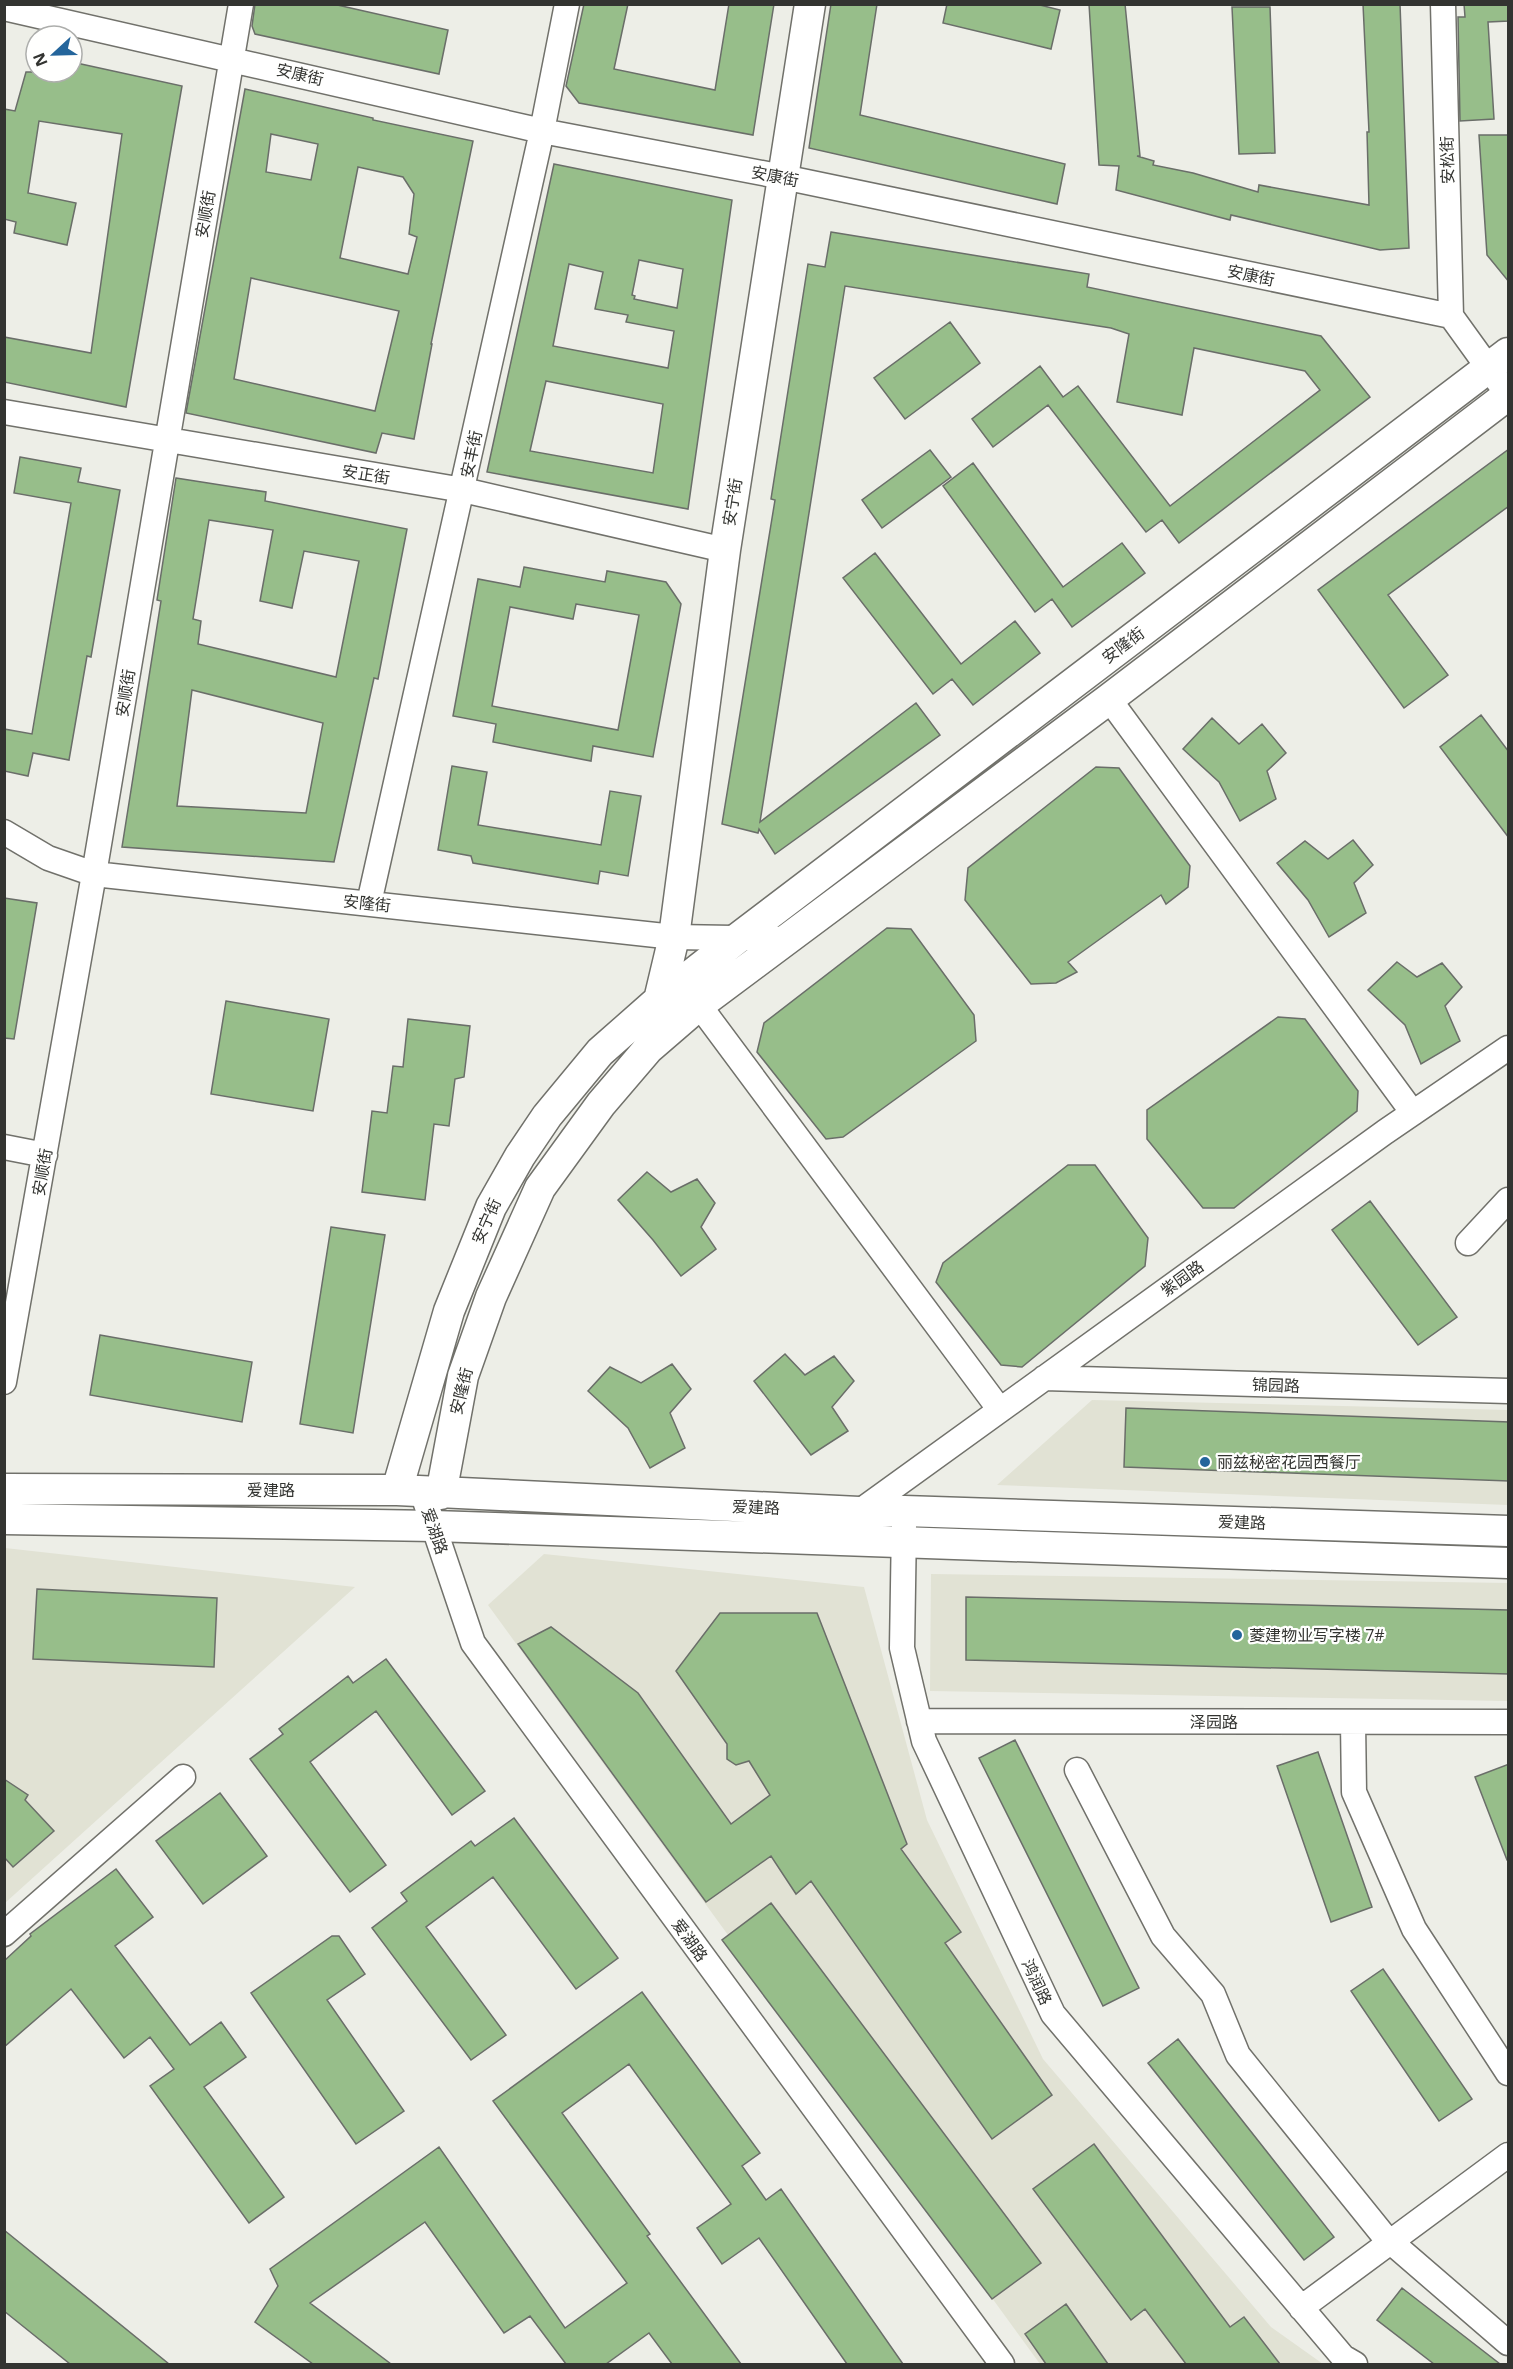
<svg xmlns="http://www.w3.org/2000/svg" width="1513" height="2369" viewBox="0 0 1513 2369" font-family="'Open Sans','Noto Sans SC',sans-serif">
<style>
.built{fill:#e1e2d4}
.building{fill:#97be8a;stroke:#6a6e69;stroke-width:1.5;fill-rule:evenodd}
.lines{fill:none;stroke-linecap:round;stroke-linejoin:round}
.minor-casing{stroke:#71716b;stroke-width:27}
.major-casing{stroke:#71716b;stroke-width:33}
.minor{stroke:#fff;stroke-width:24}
.major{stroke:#fff;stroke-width:30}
.poi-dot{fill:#24659b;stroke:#fffffe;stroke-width:2}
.labels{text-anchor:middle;stroke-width:4.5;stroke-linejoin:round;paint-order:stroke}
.street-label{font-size:16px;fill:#333431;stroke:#fffffe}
.poi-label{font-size:16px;fill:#333431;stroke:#fffffe;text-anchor:start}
</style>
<rect width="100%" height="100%" fill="#edeee7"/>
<path class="built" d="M1092,1400l416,10v95l-511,-20z
M5,1548l350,39 -350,316z
M544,1554l320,33 63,233 116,239 228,268 52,37h-283l-552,-759z
M931,1574l577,9v118l-578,-10z"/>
<path class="building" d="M255,4h78l115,26 -9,44 -184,-40 -3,-8z
M584,4h44l-14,65 101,21 14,-86h45l-21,131 -174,-32 -13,-17z
M831,4h46l-17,111 205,49 -8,40 -248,-56z
M947,4h89l24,6 -9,39 -108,-26z
M1089,4h36l15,152h-3l17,5 -1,4 40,8 65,19 1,-7 110,20 -2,-73h2l-6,-128h37l9,244 -29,2 -149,-35 -1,5 -114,-30 3,-24 -20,-1z
M1464,4h45v17l-21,1 6,97 -34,2 -2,-104h7z
M1232,7h38l5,146 -36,1z
M72,62l110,24 -56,321 -122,-25v-45l87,16 31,-219 -83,-13 -11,72 48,10 -9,42 -53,-12 2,-11 -12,-3v-110l11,2 11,-39h46z
M245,89l128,29v2l100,21 -42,203h1l-18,95 -32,-6 -6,20 -190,-40zM271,134l47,10 -7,36 -45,-8zM358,167l45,10 11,17 -5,40 8,3 -9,37 -68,-16zM251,278l148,33 -24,100 -141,-32z
M1479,135h30v147l-22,-27z
M554,164l178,36 -44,309 -201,-37zM639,260l44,9 -6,39 -43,-9 1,-3 -3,-1zM569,264l34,8 -8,37 33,6 -2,7 48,9 -6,37 -115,-22zM546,381l117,23 -10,69 -123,-22z
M831,232l258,42 -2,13 234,49 49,61 -191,146 -17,-23 -16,12 -98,-127 -55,42 -21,-28 68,-53 23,31 15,-11 92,120 150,-116 -15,-19 -111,-23 -12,67 -65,-13 12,-68 -18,-6 -266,-42 -85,536 156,-119 24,32 -165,119 -16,-25 -1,4 -36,-9 53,-324 -4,-1 37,-235 17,3z
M950,322l30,41 -75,56 -31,-41z
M1509,449v57l-121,89 60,80 -44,33 -86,-118z
M930,450l21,27 -69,51 -20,-28z
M20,457l61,11 -3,14 42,8 -29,167 -4,-1 -18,104 -36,-7 -5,23 -24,-5v-42l28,5 39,-231 -57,-10z
M973,463l90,124 59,-44 23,30 -73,54 -20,-28 -17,13 -92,-126z
M176,478l90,14 -1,9 142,28 -29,150 -4,-1 -40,184 -212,-15 39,-246 -4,-1zM209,520l64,10 -13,71 32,7 12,-57 55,10 -23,116 -138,-33 3,-23 -8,-2zM192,690l131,33 -17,90 -129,-7z
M875,553l86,111 54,-43 25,32 -67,52 -21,-26 -19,15 -90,-116z
M524,567l81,15 2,-11 59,11 15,22 -28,153 -60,-11 -2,15 -98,-19 3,-18 -43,-8 25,-137 42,8zM576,604l63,11 -21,115 -126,-24 18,-99 63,12z
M1481,715l28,37v86l-69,-91z
M1212,718l27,26 23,-20 24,29 -19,18 9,28 -36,22 -21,-39 -36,-33z
M452,766l35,6 -9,53 123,20 9,-54 31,5 -13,80 -28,-5 -2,13 -125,-21 -2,-7 -33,-6z
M1096,767l23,1 71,98 -2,21 -22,17 -5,-9 -93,67 9,10 -21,11 -25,1 -66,-84 3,-32z
M1353,840l20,25 -19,18 12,30 -37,24 -21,-37 -31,-37 28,-22 23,18z
M4,898l33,5 -23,136 -10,-1z
M887,928l24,1 63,86 2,26 -133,96 -17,2 -69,-87 7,-29z
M1397,962l20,15 25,-14 20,24 -17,19 15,35 -39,23 -16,-39 -37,-35z
M226,1001l103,18 -16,92 -102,-17z
M1278,1017l27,2 53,72 -1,20 -123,97h-31l-56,-69v-29z
M408,1019l62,7 -6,51 -9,2 -6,47 -15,-2 -9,76 -63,-8 10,-81 15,2 6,-47 10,1z
M1068,1165h27l53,73 -3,28 -123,101 -21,-2 -65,-83 7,-19z
M647,1172l24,20 26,-13 18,24 -14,24 15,22 -35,27 -28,-36 -35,-40z
M1370,1201l87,116 -39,28 -86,-115z
M331,1227l54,8 -32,198 -53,-9z
M100,1335l152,27 -10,60 -152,-27z
M785,1354l20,21 29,-19 20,25 -22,26 16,24 -37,24 -57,-74z
M672,1364l19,25 -21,24 15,35 -35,20 -22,-40 -40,-37 22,-24 31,16z
M1126,1408l383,14v59l-385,-14z
M37,1589l180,9 -3,69 -181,-8z
M966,1597l543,13v64l-543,-14z
M720,1613h97l90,231 -6,5 60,83 -16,11 107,152 -60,44 -181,-258 -15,13 -25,-38 -65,46 -188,-258 33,-17 87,66 93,131 39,-29 -21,-34 -13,4 -9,-6v-15l-51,-73z
M386,1659l99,132 -33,24 -76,-104 -66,51 76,103 -36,27 -100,-133 33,-25 -4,-5 69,-53 5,7z
M1015,1740l124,248 -36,18 -124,-248z
M1318,1752l54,155 -41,15 -54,-156z
M1509,1764v96h-2l-32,-83z
M4,1779l24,16 -3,5 29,31 -41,36 -9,-10z
M220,1793l47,63 -64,48 -47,-63z
M514,1818l104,140 -42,31 -83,-112 -67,50 80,108 -35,25 -99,-132 35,-27 -6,-8 70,-52 4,5z
M116,1869l37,48 -38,29 75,99 31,-23 25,35 -42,30 80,110 -35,26 -99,-137 24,-17 -24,-32 -26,21 -53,-69 -67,58v-86l27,-25 -1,-2z
M771,1903l270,360 -49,36 -270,-359z
M332,1936h7l26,38 -38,26 77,111 -48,33 -105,-151z
M1383,1969l89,130 -33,22 -88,-130z
M642,1992l118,161 -18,13 24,34 15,-11 122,175h-56l-88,-126 -37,26 -25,-36 34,-24 -102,-140 -67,49 88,121 -3,2 94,128h-69l-23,-31 -43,31h-40l-36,-48 -26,17 -79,-111 -115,81 81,61h-78l-58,-42 23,-36 -8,-17 169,-122 126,181 62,-45 -134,-182z
M1178,2039l156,198 -30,23 -156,-197z
M1094,2144l136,183 14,-10 36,47h-94l-41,-55 -14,11 -98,-131z
M4,2230l165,134h-99l-66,-53z
M1402,2288l98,76h-66l-57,-44z
M1066,2304l42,60h-62l-21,-30z"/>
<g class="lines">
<g class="minor-casing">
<path id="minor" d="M1443,4l8,312
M4,8l538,123 241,46 668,139 57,79
M4,412l459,78 262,60
M1109,699l304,414
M4,832l44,26 46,16 580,63 115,2
M369,903l173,-772 25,-127
M699,1005l301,405
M4,1147l41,8
M1468,1243l40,-43
M1044,1378l464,13
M4,1382l90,-508 147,-870
M422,1492l51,151 529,721
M859,1512l526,-380 123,-84
M904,1525l-2,123 22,93 129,273 290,343 12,7
M919,1721l589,1
M1353,1722l1,70 60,137 94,144
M1077,1770l86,166 50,58 25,61 146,181 124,107
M4,1934l179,-157
M1301,2308l207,-153"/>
</g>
<g class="major-casing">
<path id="major" d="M659,1000l15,-63 51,-387 85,-546
M4,1489l393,1 462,22 45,-1 604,20
M397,1490l52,-179 42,-104 29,-51 27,-40 53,-64 59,-52 79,-62 770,-585
M441,1494l22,-118 28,-79 49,-109 61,-84 47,-55 51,-44 410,-306 399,-304
M4,1519l430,7 1074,37"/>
</g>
<use href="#minor" class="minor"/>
<use href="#major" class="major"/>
</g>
<g class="poi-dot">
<circle cx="1205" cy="1462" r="6"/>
<circle cx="1237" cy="1635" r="6"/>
</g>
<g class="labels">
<g class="street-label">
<text transform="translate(300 74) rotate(13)" y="6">安康街</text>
<text transform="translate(1447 160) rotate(-91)" y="6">安松街</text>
<text transform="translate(775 176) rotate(11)" y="6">安康街</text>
<text transform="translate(205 214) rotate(-80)" y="6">安顺街</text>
<text transform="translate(1251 275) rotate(12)" y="6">安康街</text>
<text transform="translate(471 454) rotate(-78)" y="6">安丰街</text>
<text transform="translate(366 474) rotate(9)" y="6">安正街</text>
<text transform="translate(732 502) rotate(-81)" y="6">安宁街</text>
<text transform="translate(1123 645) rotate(-37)" y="6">安隆街</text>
<text transform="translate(125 693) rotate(-81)" y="6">安顺街</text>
<text transform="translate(367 903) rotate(6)" y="6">安隆街</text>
<text transform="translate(42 1172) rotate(-80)" y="6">安顺街</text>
<text transform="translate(486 1221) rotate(-66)" y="6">安宁街</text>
<text transform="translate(1182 1278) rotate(-36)" y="6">紫园路</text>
<text transform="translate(1276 1385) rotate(2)" y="6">锦园路</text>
<text transform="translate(461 1391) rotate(-76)" y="6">安隆街</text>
<text x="271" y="1496">爱建路</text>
<text transform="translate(756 1507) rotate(2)" y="6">爱建路</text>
<text transform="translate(1242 1522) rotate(2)" y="6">爱建路</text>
<text transform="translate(435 1531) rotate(71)" y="6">爱湖路</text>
<text x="1214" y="1728">泽园路</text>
<text transform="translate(690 1940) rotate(54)" y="6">爱湖路</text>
<text transform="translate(1037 1982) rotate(65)" y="6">鸿润路</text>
</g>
<g class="poi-label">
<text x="1217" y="1468">丽兹秘密花园西餐厅</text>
<text x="1249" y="1641">菱建物业写字楼 7#</text>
</g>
</g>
<rect width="1513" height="2369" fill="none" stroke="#333431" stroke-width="12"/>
<g transform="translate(54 54) rotate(248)"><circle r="28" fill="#fffffe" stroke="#adaeac" stroke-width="1.5"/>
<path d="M0-4.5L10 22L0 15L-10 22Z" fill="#24659b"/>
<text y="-9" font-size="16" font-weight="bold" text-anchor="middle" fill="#333431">N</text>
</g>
</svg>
